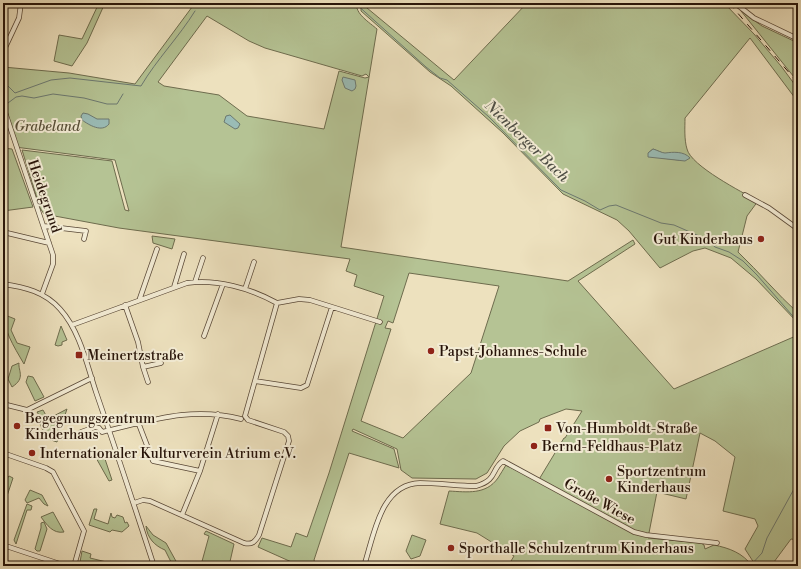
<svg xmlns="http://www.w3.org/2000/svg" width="801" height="569" viewBox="0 0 801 569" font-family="'Libre Bodoni',serif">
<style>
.green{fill:#b5c394;stroke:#6e6c4e;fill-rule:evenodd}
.water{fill:#9abcb6;stroke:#6c7971}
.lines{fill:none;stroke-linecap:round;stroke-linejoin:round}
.stream{stroke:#6c7971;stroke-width:1}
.street-casing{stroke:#584736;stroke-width:5.5}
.street{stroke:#f3ecd5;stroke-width:4}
.rail{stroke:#271409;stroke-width:1;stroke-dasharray:7 7;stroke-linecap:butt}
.poi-dot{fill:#8f2418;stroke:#f3ecd5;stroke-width:1.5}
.labels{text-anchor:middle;stroke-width:4;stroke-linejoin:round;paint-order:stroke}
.park-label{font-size:14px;font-style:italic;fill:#59513a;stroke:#f3ecd5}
.street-label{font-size:14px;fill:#271409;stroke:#f3ecd5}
.poi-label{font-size:14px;fill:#271409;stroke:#f3ecd5;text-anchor:start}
.water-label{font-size:15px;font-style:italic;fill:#4f4f46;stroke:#f3ecd5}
</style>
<rect width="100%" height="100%" fill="#ede1be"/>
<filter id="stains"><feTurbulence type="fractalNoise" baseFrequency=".005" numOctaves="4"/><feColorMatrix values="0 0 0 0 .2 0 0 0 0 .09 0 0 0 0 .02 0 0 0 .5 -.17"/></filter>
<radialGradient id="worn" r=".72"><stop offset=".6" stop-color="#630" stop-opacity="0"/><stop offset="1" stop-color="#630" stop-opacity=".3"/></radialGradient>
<path class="green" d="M99,3h6l-18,40 -15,23 -18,-5 5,-26 23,4z
M195,3h162c-3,10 13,20 20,26l-36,218 227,34 65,-41 2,4 -57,37 96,108 124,-54v205l-7,-1 -20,27h-15l-11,-17 13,-23 -3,-7 -32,-8 12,-54 -20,-16 -15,-8 -14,66 -29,-7 -9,46 53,5 3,2 1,4 9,-4c15,3 29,8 38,21h-244l6,-10 -37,-23 -37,-9 9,-33c18,1 37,4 49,-13 3,-4 5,-9 8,-13l32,16 26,-43h1l17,-27 -16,-2 -26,10 -1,3 -19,9 -16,15 -17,27 -11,6 -64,-1 -11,-8 -4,-21 -44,-20 -1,2 42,18 5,19 -50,-15 -35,107 2,6 -20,-2 -38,-17 4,-9 29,9 5,-14 11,4 22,-64 55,-177 -30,-10 3,-11 -11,-4 4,-12 -231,-31 -75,-14 -4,-6 -18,-58 90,11 13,49 4,1 -14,-51 -100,-13 -12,-34v-46l66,6 66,11zM207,16l42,25 16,7 97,28 4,-2 3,3 -4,1 -26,-7 -15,58 -77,-13 -28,-21 -55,-9 -6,-4zM409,273l90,13 -28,87 -68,65 -42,-17 30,-92 -6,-1 3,-7 5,2z
M361,3l93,77 73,-77h197l30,31 27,32 17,23v13l-48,-64 -65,80c0,9 -1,21 2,31 4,17 55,43 71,52l-11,15 -9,36c21,20 39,42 60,61v10l-42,-44 -25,-21 -26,-10 -12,3 -33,17 -31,-37 -12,-11 -54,-26 -60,-61 -52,-47 -21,-14 -69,-61zM653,149l26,11 -17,-2 -14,-5z
M741,11l21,15 36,17v39z
M3,148l9,1 21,58 -30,4z
M152,236l23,3 -3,10 -19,-6z
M3,308l3,1 -1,6 10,4 -4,11 6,13 13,4 -6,17c-11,-19 -21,-34 -21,-56z
M61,326l6,14 -5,2v3l-4,1 -3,-1z
M19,363c-1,8 7,15 -7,24l-4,-8 4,-13z
M28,376l5,1 11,20 -9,4 -9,-19z
M67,409l-2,6 4,4 -13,5 4,7 -3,11 -9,-3 -12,-22 3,-2 -2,-3 6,-2 5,9z
M102,450l10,30 -3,1 -14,-25 4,-2 -1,-2z
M9,476l4,2 -6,18 -4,-2v-10z
M30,490l12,5 6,11 -4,-2 -5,-6 -12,5 -2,-3z
M27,504l5,2 -1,4h-4l-11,34 -2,-4z
M94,509h3l-3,10 14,5 3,-11 1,4 3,1 2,-3 6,2 2,6 2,-1 2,4 -7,6 -10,-2 -2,2 -21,-7z
M53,512l11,20c-11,2 -17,-7 -23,-15z
M44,522l3,7 -7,22h-3l-2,-2 6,-21v-5z
M146,526l7,9 13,8 11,20 7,3 -12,-2 -7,-14c-10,-4 -18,-12 -19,-24z
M206,531l28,13 -5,22 -28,-1 8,-29 -5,-2z
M412,535l14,5 -6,16 -9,3 -5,-8z
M82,551l9,3 -1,4 33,8h-39l-4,-4z"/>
<path class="water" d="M343,77l12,3 1,6 -1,3 -3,2 -7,-3 -3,-8z
M83,113l5,1 9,5h12v5c-7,9 -20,1 -27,-4l-1,-4z
M230,115l10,9 -2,4 -3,1 -11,-7 2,-6z
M653,149c4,1 9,4 12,4 8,-1 19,-2 25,5l-5,3 -37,-4v-4z"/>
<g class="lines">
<path class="stream" d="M355,3l71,64 14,11 7,2 42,37 72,73 24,11 15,9 9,-4 7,-1 45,18 13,2 32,14 9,8 14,5 14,9 14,14 41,47
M199,7l3,-4
M3,81l12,12 36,-13 19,-2 71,8c16,-27 38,-49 54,-75
M8,103l8,-6 6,-1 12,2 19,-4 31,4 23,6h10l6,-10
M750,566l12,-13 5,-15 27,-49 4,-4"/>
<g class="street-casing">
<path id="street" d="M735,3l19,15 44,21
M3,52l16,-34 2,-15
M3,106l50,149v9l-11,30
M745,195l24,13 29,21
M44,226l42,5 -2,8
M3,232l46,11
M195,282l8,-24
M3,284c22,3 42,8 57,25 20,22 27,56 36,83 20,58 39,116 58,174
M174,287l10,-33
M245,289l9,-27
M140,298l17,-49
M125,305l13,37 5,25 18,-4
M72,325l115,-42c30,-4 63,5 90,20
M204,336l19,-52
M143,367l5,15
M255,381l46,7 6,-3 25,-78
M3,404l24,6 65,-32
M138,422l15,39 47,10
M81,432l14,-5 4,1 3,4c48,-11 88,-26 139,-13
M3,453l43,15 7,4 31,59 -10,35
M134,503l9,-3 7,1 94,42c8,2 11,-1 15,-8l30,-94 -1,-5 -4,-4 -36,-12 -3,-4 32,-113 22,-4 11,1 70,22
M182,515l18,-44 18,-57
M3,545l63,21
M364,566c10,-30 16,-82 56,-83 19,0 37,3 56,3 22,-6 15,-17 27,-25l131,71 12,3 71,8"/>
</g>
<use href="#street" class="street"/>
<path class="rail" d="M729,3l69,80"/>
</g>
<g class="poi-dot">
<circle cx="761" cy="239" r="4"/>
<circle cx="431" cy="351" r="4"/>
<rect x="75" y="351" width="8" height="8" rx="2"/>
<circle cx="17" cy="426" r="4"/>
<rect x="544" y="424" width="8" height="8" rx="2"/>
<circle cx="534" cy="446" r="4"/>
<circle cx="32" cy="453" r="4"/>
<circle cx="609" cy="479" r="4"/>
<circle cx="451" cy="548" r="4"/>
</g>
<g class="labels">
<g class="park-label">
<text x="47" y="131">Grabeland</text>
</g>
<g class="street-label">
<text transform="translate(45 196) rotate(71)" y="5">Heidegrund</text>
<text transform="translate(600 501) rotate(29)" y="5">Große Wiese</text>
</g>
<g class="poi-label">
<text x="753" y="244" text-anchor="end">Gut Kinderhaus</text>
<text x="439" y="356">Papst-Johannes-Schule</text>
<text x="87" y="360">Meinertzstraße</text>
<text x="25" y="423">Begegnungszentrum<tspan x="25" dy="16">Kinderhaus</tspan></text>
<text x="556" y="433">Von-Humboldt-Straße</text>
<text x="542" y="451">Bernd-Feldhaus-Platz</text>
<text x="40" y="458">Internationaler Kulturverein Atrium e.V.</text>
<text x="617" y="476">Sportzentrum<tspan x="617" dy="16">Kinderhaus</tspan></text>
<text x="459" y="553">Sporthalle Schulzentrum Kinderhaus</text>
</g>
<g class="water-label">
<text transform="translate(527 141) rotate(44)" y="5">Nienberger Bach</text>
</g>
</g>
<rect width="801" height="569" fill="none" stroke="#ede1be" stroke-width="16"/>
<rect x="4" y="4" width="793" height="561" fill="none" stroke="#271409" stroke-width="2"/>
<rect x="8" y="8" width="785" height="553" fill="none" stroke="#271409"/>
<rect width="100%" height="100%" filter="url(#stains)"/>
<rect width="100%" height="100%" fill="url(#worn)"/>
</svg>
